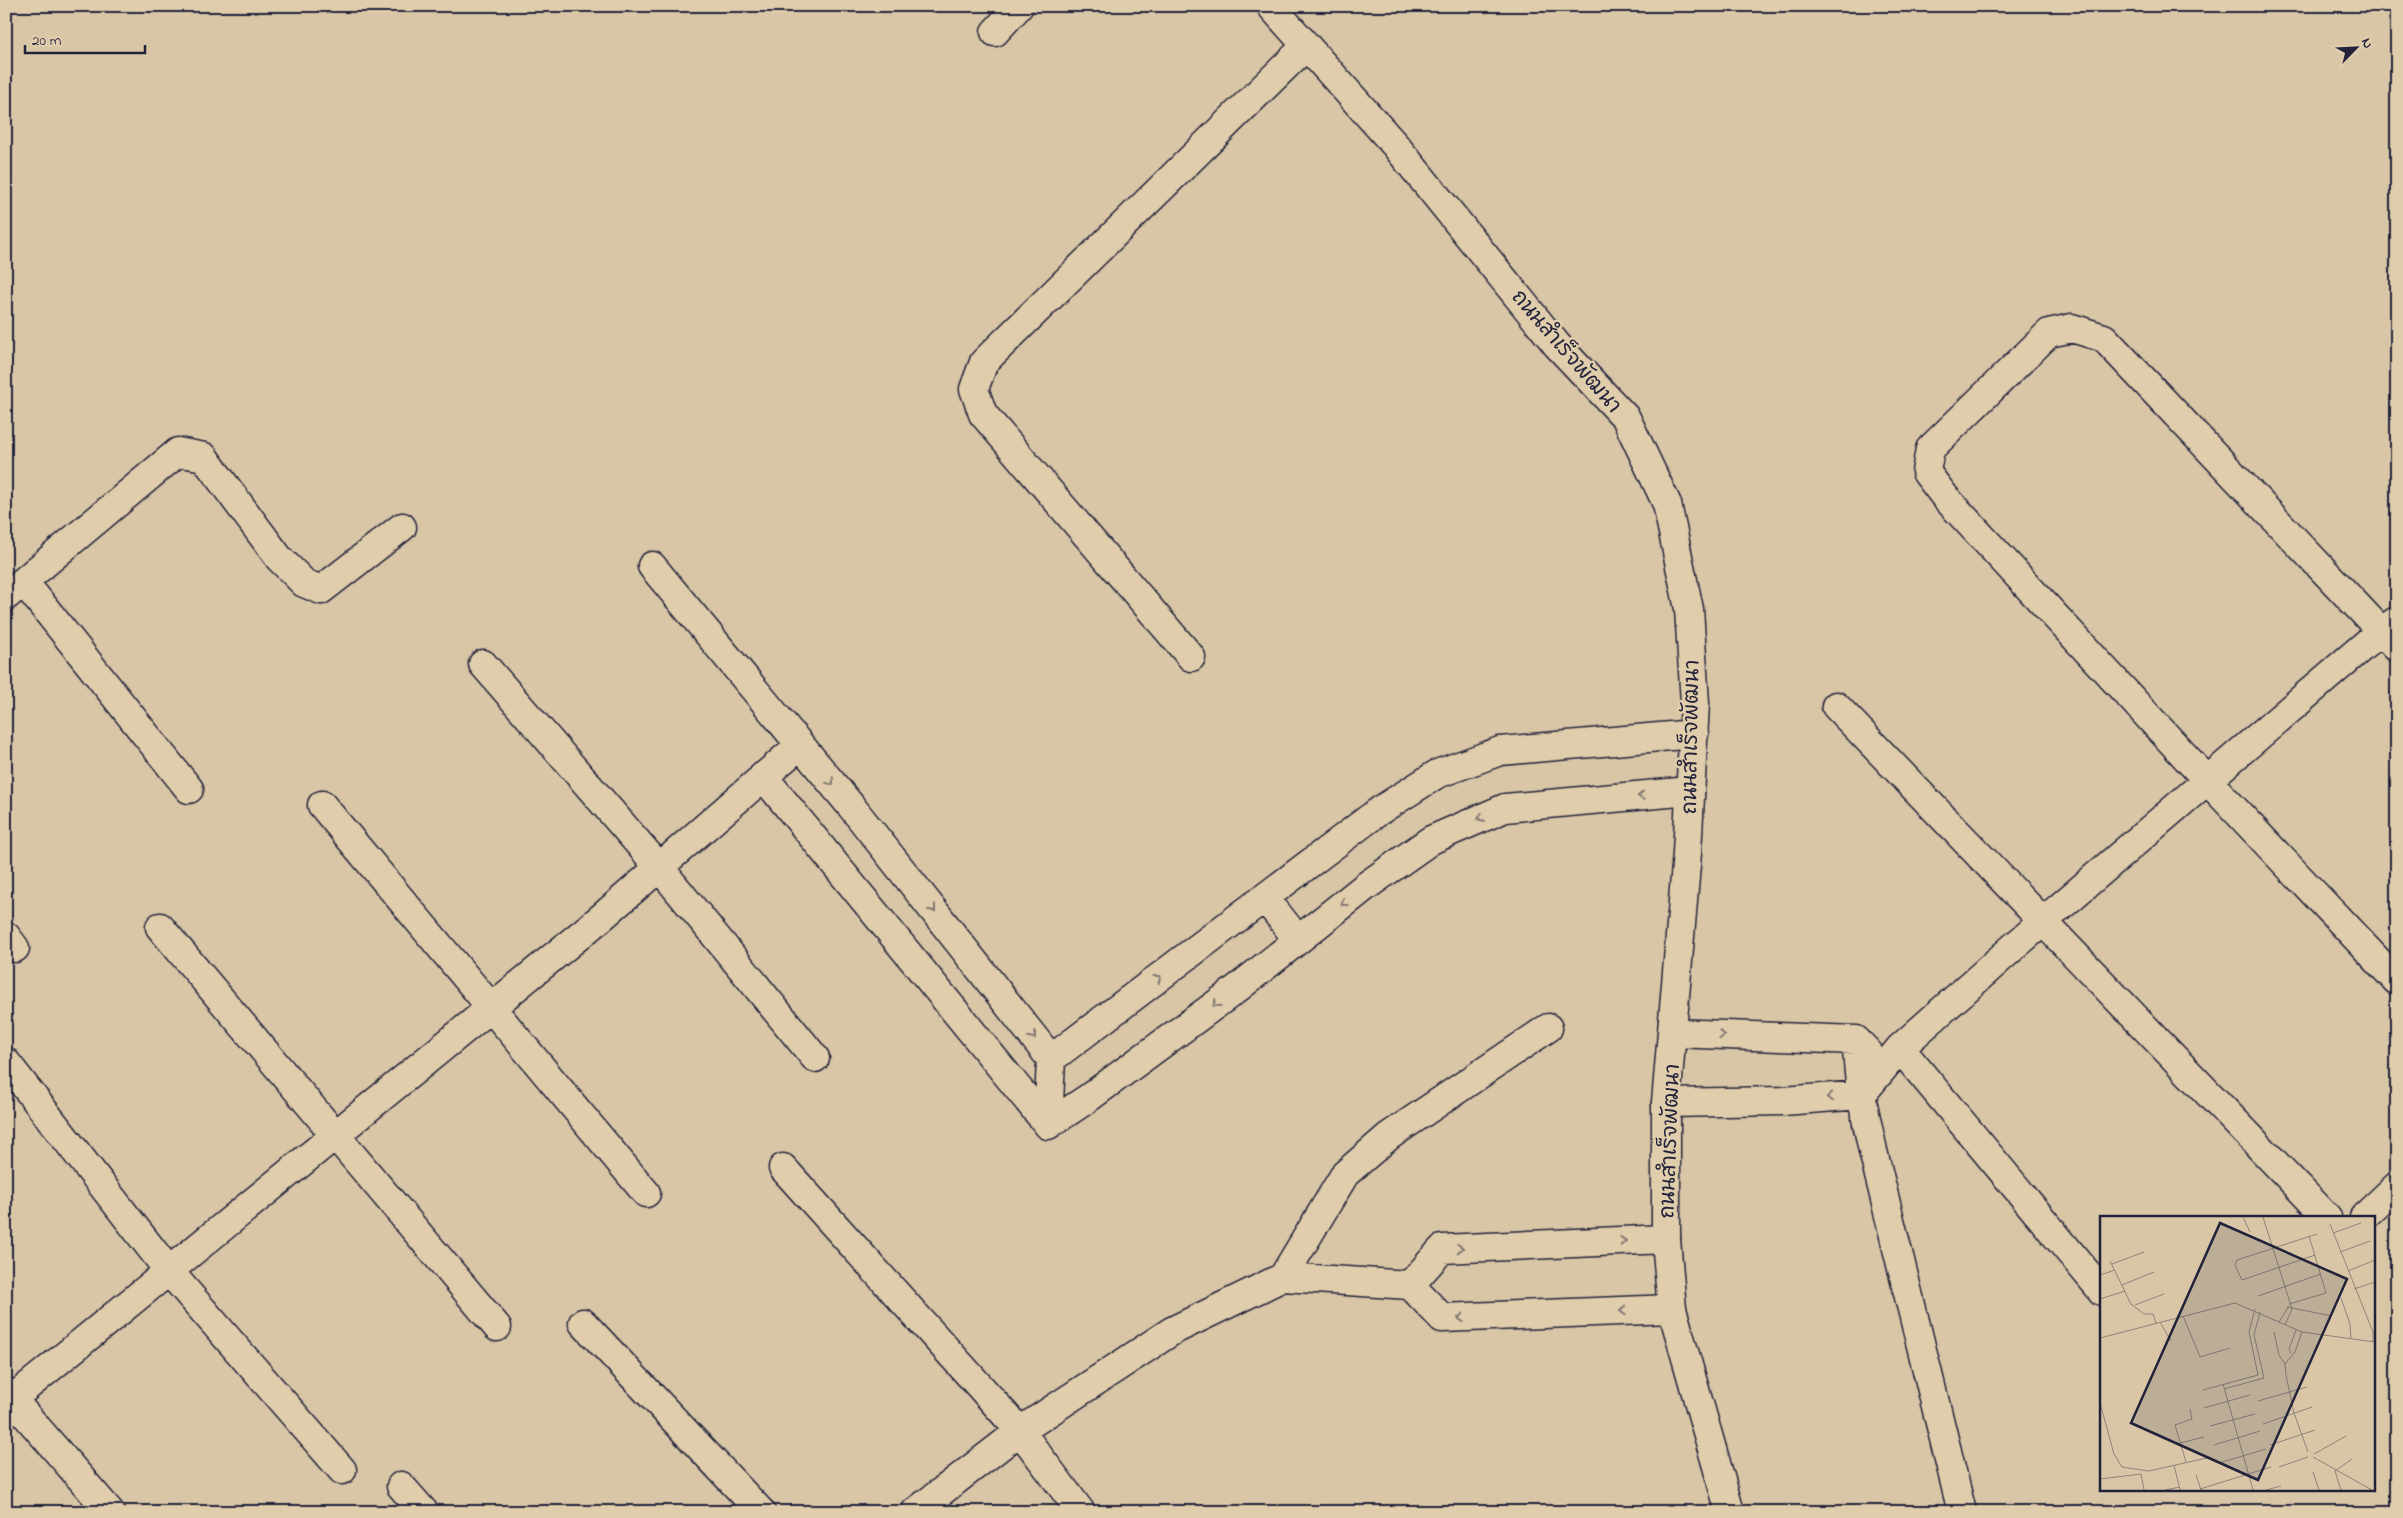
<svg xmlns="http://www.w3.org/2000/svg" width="2403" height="1518" viewBox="0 0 2403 1518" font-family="'Indie Flower','Playpen Sans Thai',sans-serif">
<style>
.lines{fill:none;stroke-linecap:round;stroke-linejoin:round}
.street-casing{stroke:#22223b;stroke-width:31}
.secondary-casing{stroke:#22223b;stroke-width:31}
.street{stroke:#e0cdab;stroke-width:28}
.secondary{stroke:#e0cdab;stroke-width:28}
.oneway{stroke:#817873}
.labels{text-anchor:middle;stroke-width:5;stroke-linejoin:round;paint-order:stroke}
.street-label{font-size:21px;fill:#22223b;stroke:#e0cdab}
.inset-road{fill:none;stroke:#8f847c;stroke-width:1}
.view{fill:#22223b;fill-opacity:0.15;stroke:#22223b;stroke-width:2.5}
.inset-edge{fill:none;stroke:#22223b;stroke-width:2.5}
</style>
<rect width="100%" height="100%" fill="#d8c6a7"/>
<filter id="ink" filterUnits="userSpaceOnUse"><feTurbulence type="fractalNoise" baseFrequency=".02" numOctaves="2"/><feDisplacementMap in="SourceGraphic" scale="10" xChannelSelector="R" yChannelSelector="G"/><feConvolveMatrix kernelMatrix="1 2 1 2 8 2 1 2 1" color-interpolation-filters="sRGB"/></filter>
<g filter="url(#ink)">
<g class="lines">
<g class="street-casing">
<path id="street" d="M995,32l24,-26
M652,566l199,240 200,253 328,-248 58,-37 63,-23 194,-17
M24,582l165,207
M6,596l172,-144 26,5 75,101 25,25 17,7 81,-63
M2397,648l-293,-310 -32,-10 -23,5 -119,116 -4,23 19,25 262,283 190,201
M1191,657l-208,-243 -9,-25 10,-27 322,-316
M483,664l176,203 156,191
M1836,706l491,511
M763,776l285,349 39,-26 147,-108 132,-105 65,-46 74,-32 185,-17
M322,805l324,388
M1265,898l33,42
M160,927l337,400
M6,936l9,12
M1673,1033l183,7 12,12
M1856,1040l5,55 12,56 89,361
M1900,1048l202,243
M6,1062l162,208 174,200
M1666,1103l117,-2 78,-6 39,-47 110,-98 358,-308 28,-21
M1048,1125l3,-66
M783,1168l237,263 61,81
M2364,1217l33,-31
M1283,1277l62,-103 44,-38 159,-108
M1410,1285l32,-36 224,-10
M583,1323l178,189
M6,1392l104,120
M6,1404l596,-487 198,-172
M401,1486l23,26
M915,1512l105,-81 152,-100 111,-54 127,8 32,33 230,-9"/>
</g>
<g class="secondary-casing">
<path id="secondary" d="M1271,6l124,139 162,200 69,73 41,86 22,105 6,94 -8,150 -21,250v136l6,70 58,203"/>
</g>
<use href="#street" class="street"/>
<use href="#secondary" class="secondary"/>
</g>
<defs><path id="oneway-chevron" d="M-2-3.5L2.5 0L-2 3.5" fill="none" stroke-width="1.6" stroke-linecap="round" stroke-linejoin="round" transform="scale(1.25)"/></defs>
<g class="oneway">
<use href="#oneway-chevron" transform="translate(831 782) rotate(50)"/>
<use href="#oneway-chevron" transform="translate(1641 796) rotate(175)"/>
<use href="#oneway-chevron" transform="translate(1481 818) rotate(157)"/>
<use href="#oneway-chevron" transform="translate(1344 903) rotate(142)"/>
<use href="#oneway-chevron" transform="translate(933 909) rotate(52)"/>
<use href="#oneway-chevron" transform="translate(1158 978) rotate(-37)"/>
<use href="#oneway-chevron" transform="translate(1216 1004) rotate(144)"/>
<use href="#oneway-chevron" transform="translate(1722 1035) rotate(2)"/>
<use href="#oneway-chevron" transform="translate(1033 1036) rotate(52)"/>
<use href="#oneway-chevron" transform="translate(1830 1097) rotate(175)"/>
<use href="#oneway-chevron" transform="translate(1623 1241) rotate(-3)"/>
<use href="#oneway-chevron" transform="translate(1460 1248) rotate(-2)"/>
<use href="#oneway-chevron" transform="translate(1623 1311) rotate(178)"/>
<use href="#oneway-chevron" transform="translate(1461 1318) rotate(178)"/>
</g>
</g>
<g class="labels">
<g class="street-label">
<text transform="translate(1567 351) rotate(49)" y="7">ถนนสำเร็จพัฒนา</text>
<text transform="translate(1690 737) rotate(-89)" y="7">ถนนสำเร็จพัฒนา</text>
<text transform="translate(1669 1141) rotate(-88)" y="7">ถนนสำเร็จพัฒนา</text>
</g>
</g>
<g transform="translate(2100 1216)">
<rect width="275" height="275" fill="#d8c6a7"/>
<path class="inset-road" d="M143,1l7,15M163,1l29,92 -7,16M230,8l43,108v10M233,17l28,-10M240,36l30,-11M215,39l-73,25 -7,-15 2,-5 80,-26M10,45l21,43 13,10h9l3,9M12,48l32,-12M248,55l27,-11M0,59l15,-5M22,69l32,-13M254,73l21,-7M158,80l63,-22M241,82l9,26 1,15M0,83l25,-8M189,88l37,-11 -17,-57M35,89l29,-11M187,91l45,9M83,100l17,41 30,-9M60,106l11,19M179,106l10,-16M174,116l5,23 6,9M202,116l-7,20 -10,12 1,11 8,38 14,39M0,122l135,-35 67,29 73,10M191,137l-2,-4 7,-19M123,168l30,106M124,173l40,-11 -10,-43 6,-23M103,174l55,-15 -9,-43 6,-23M158,185l49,-14M0,187l14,51 8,13 27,4 62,-14M104,192l46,-13M163,208l49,-17M110,210l45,-12M80,227l24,-6M114,229l46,-14M170,229l45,-15M214,238l32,-18M213,241l59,33M86,246l-11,-37 17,-6 -2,-10M119,247l47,-14M74,249l6,25M179,251l29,-10M235,255l17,-12M235,255l6,19M213,256l6,18M96,259l5,15M0,263l41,-5 3,16M100,273l71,-22M65,274l15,-3M166,274l15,-4"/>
<path class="view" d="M120,7l127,56 -89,201 -127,-57z"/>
<rect width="275" height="275" class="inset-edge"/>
</g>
<rect width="2403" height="1518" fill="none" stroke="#e0cdab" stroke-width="25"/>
<rect x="12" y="12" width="2378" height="1493" fill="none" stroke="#22223b" stroke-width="2" filter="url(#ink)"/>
<g transform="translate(2356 48) rotate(66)" stroke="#e0cdab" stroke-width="4" paint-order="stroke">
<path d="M0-4L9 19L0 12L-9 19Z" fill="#22223b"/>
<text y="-8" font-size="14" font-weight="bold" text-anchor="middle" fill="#22223b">N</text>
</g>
<path d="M25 45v8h120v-8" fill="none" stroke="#22223b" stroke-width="2.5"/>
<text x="32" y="45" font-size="15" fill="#22223b" stroke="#e0cdab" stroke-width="4" paint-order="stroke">20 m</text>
</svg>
